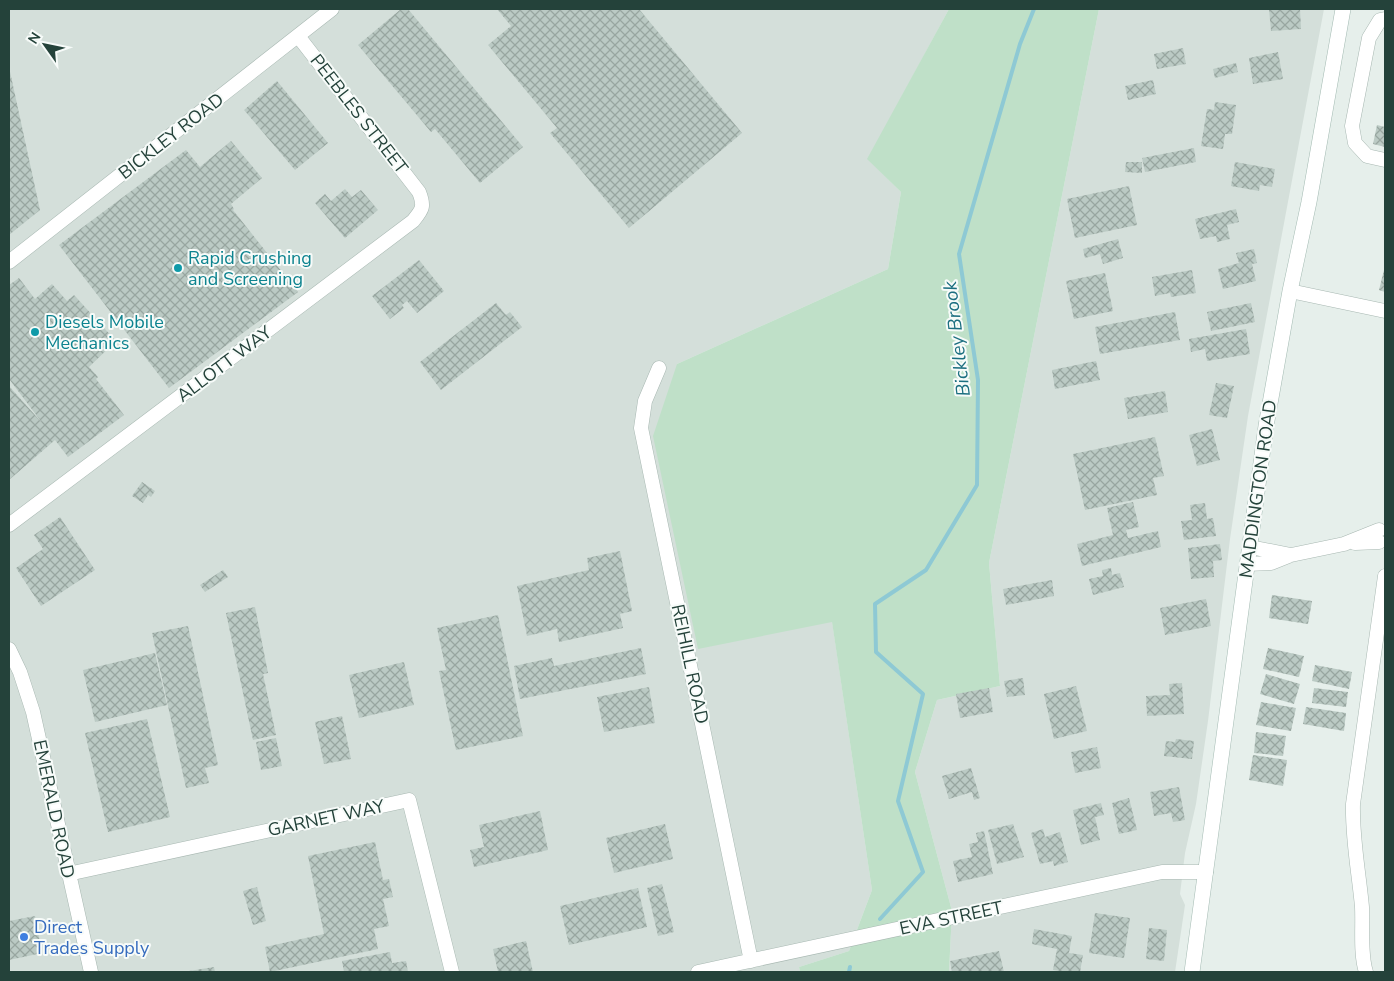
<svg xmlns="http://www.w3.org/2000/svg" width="1394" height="981" viewBox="0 0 1394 981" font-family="'Nunito Sans',sans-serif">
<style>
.built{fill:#d4dfda}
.green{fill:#bfe0c8}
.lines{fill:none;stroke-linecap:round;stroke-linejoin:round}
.stream{stroke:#8ec9d4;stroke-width:4}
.building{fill:url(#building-cross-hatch)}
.street-casing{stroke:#a8b8b2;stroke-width:15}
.secondary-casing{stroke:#a4bbb3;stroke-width:16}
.street{stroke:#fff;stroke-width:14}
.secondary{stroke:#fff;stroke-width:15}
.culture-dot{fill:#0f9aa8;stroke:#f7fbf9;stroke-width:2}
.shop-dot{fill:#3f7fe0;stroke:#f7fbf9;stroke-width:2}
.labels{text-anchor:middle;stroke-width:4;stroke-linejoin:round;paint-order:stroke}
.street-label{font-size:18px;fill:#24423a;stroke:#f7fbf9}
.culture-label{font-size:18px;fill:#0d838f;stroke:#f7fbf9;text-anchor:start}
.shop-label{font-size:18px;fill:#366cbe;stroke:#f7fbf9;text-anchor:start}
.water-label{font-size:19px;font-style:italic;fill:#1c6f80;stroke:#f7fbf9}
</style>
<defs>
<pattern id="building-cross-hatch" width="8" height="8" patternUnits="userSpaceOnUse" patternTransform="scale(1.25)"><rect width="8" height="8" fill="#bbcac4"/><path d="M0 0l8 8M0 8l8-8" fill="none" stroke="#98a6a0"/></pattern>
</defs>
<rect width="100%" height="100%" fill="#e6efeb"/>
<path class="built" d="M9,9h940l-81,150 33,33 -13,77 -211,95 155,257 40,269 -23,61 -50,16 1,5h-791z
M1099,9h225l-76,407 -18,123 -22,182 -12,83 -11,49 -5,41 5,11 -10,67h-226l3,-61 -37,-139 22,-72 63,-14 -11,-123z"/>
<path class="green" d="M949,9h150l-110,554 11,123 -63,14 -22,72 37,139 -3,61h-149l-1,-5 50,-16 23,-61 -40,-268 -134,27 -45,-213 24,-72 211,-95 13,-77 -34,-33z"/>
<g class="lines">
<path class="stream" d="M880,919l43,-47 -25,-71 25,-107 -47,-42 -1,-48 51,-34 51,-85 1,-105 -19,-126 61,-210 14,-35
M849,972l1,-5"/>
</g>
<path class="building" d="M401,9h7l115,138 -43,36 -45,-54 -4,3 -73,-87z
M497,9h142l103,124 -113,95 -79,-95 7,-5 -69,-83 23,-19z
M1269,9h31l1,20 -30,2z
M1183,48l3,16 -29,5 -3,-15z
M1278,52l5,27 -30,5 -4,-26z
M1236,63l2,9 -23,6 -2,-9z
M9,67l31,143 -31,25z
M1153,80l3,14 -28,6 -3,-14z
M277,81l51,62 -33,27 -51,-60z
M1215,102l21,3 -4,29h-7l-2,15 -22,-3 6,-37 7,1z
M1377,125l8,2v20l-12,-3z
M231,141l31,37 -31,26 3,5 -1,1 65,82 -129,96 -110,-143 127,-95 14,17z
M1194,148l2,14 -51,10 -3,-14z
M1126,162h16v11l-17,-1z
M1235,162l40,7 -3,18 -12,-2 -1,6 -28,-5z
M1129,186l8,39 -62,13 -8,-39z
M345,189l7,8 9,-7 17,20 -33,28 -30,-35 10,-9 6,7z
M1236,209l3,13 -12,3 3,14 -13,3 -1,-6 -16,3 -5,-20z
M1118,239l5,19 -20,6 -3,-10 -15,4 -2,-9z
M1254,249l3,14 -5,1 4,17 -33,8 -5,-20 21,-6 -3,-10z
M419,260l25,31 -27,22 -10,-12 -5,4 2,3 -14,11 -18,-23z
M1385,266v26l-6,-2z
M1192,270l4,23 -25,4 -1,-4 -15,3 -3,-19z
M1105,273l8,38 -39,8 -8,-38z
M19,278l16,21 17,-15 15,17 7,-6 42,46 -27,26 9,10 -2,2 28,36 -56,42 -13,-17 -46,40v-94l34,38 -34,-45v-94z
M496,303l10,12 4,-3 12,15 -81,63 -21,-28z
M1251,303l4,19 -44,9 -4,-19z
M1175,312l5,28 -80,14 -5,-27z
M1246,329l4,25 -43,7 -2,-12 -14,3 -2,-13z
M1096,361l4,19 -45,9 -3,-19z
M1216,383l18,3 -7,32 -18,-3z
M1165,391l3,21 -40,7 -4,-21z
M1212,429l8,31 -23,6 -8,-31z
M1155,437l9,39 -11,2 4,17 -72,15 -12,-56z
M142,482l13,9 -4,6 -3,-2 -5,8 -11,-7z
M1133,502l6,25 -13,3 2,8 30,-7 3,16 -79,19 -5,-22 36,-9 -6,-27z
M1205,503l2,16 6,-1 3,18 -32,4 -3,-19 11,-1 -2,-15z
M60,517l35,53 -54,36 -25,-38 27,-19 -9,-14z
M1220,544l2,16 -9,1 1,16 -23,2 -3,-31z
M620,551l12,60 -12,3 3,14 -64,14 -2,-13 -30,7 -10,-50 72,-16 -2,-12z
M1111,568l1,7 8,-2 4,14 -31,8 -4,-16 14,-3 -1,-6z
M223,570l5,7 -23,15 -5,-7z
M1052,580l2,16 -48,9 -3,-16z
M1272,595l40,6 -4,23 -39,-6z
M1206,599l5,27 -46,9 -5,-27z
M255,607l13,66 -5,1 13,61 -23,5 -27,-127z
M498,615l25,121 -67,14 -17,-79 7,-1 -9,-42z
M188,626l30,139 -13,3 4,15 -23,5 -34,-155z
M641,648l5,26 -126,25 -6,-33 38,-8 2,8z
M1268,648l36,8 -5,21 -36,-8z
M155,653l12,52 -72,17 -12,-52z
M404,662l10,43 -55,13 -10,-43z
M1315,665l37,7 -3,17 -37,-8z
M1266,674l34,10 -6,20 -34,-10z
M1023,678l2,17 -18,2 -3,-16z
M1182,683l2,31 -37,2 -1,-20 24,-1 -1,-11z
M1076,686l11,45 -33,8 -10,-45z
M649,687l6,36 -51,9 -7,-35z
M989,688l4,24 -33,6 -4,-24z
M1314,688l34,4 -2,15 -34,-4z
M1261,702l35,6 -5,23 -35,-6z
M1306,707l40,6 -2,18 -41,-7z
M342,716l9,43 -27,5 -9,-42z
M147,719l23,98 -62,15 -23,-99z
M1256,732l30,4 -3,20 -29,-3z
M276,738l6,28 -21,4 -5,-28z
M1176,739l18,2 -2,18 -28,-3 2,-15 9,1z
M1097,747l4,21 -26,5 -4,-21z
M1253,755l34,5 -4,26 -34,-6z
M971,768l9,30 -6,2 -2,-8 -23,7 -7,-23z
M1179,787l6,33 -12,2 -2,-9 -17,3 -4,-24z
M1129,798l8,32 -18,4 -7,-31z
M1101,803l3,12 -9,2 5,23 -19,5 -8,-35z
M540,811l8,39 -74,17 -4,-17 14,-3 -5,-22z
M665,824l8,35 -59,14 -8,-35z
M1013,824l11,33 -27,7 -9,-34z
M1043,829l2,8 15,-5 8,30 -14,4 -1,-5 -13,3 -9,-31z
M984,831l9,43 -35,8 -5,-21 19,-4 -3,-13 9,-2 -2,-9z
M375,842l8,38 6,-1 4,18 -10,2 6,27 -15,3 4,20 -108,23 -5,-25 59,-13 -16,-78z
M662,884l12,48 -16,4 -11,-48z
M257,887l9,34 -13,4 -10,-34z
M638,888l9,39 -78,18 -9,-39z
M1095,913l35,5 -6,40 -35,-5z
M35,916l7,37 -33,7v-39z
M1149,928l18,2 -3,31 -18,-2z
M1034,929l38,7 -3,17 14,2 -3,17h-14l-13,-2 4,-21 -25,-5z
M526,941l7,31h-35l-5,-23z
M999,951l5,21h-52l-2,-11z
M390,952l2,11 14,-2 2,11h-64l-2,-11z
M214,967l1,5h-26v-1z"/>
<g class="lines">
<g class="street-casing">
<path id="street" d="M1385,19l-5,1 -11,18 -17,88 3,17 12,13 18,4
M9,262l323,-253
M1290,291l95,20
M659,368l-14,33 -4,27 110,533
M9,525l404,-304c9,-11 12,-14 6,-29l-121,-156
M1355,543l24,-1
M1250,547l41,8
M1247,564l24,-1 20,-8 53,-11 35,-14
M9,649l11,23 13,40 58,260
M68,874l341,-74 43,172
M698,972l464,-100h44
M1366,972c-6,-18 -3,-45 -4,-65 -3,-34 -10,-68 -9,-103l32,-228"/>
</g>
<g class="secondary-casing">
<path id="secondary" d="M1192,972l74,-546 24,-135 19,-89 34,-193"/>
</g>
<use href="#street" class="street"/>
<use href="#secondary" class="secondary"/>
</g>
<g class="culture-dot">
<circle cx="178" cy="268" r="5"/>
<circle cx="35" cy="332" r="5"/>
</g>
<circle class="shop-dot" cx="24" cy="937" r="5"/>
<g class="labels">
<g class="street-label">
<text transform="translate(359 114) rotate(52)" y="6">PEEBLES STREET</text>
<text transform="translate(171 136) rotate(-38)" y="6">BICKLEY ROAD</text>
<text transform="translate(224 364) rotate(-37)" y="6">ALLOTT WAY</text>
<text transform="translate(1258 489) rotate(-82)" y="6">MADDINGTON ROAD</text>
<text transform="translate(690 664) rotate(78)" y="6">REIHILL ROAD</text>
<text transform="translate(54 809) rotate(78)" y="6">EMERALD ROAD</text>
<text transform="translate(326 818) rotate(-12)" y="6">GARNET WAY</text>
<text transform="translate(951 918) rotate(-12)" y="6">EVA STREET</text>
</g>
<g class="culture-label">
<text x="188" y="264">Rapid Crushing<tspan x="188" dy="21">and Screening</tspan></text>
<text x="45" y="328">Diesels Mobile<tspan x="45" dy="21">Mechanics</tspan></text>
</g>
<g class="shop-label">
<text x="34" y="933">Direct<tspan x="34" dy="21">Trades Supply</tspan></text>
</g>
<g class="water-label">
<text transform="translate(956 339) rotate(-97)" y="7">Bickley Brook</text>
</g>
</g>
<rect width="1394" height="981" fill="none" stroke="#24423a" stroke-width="20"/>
<g transform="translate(45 45) rotate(303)" stroke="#f7fbf9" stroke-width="4" paint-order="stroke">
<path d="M0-4L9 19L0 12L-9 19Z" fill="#24423a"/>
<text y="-8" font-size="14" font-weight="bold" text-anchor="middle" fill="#24423a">N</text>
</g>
</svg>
